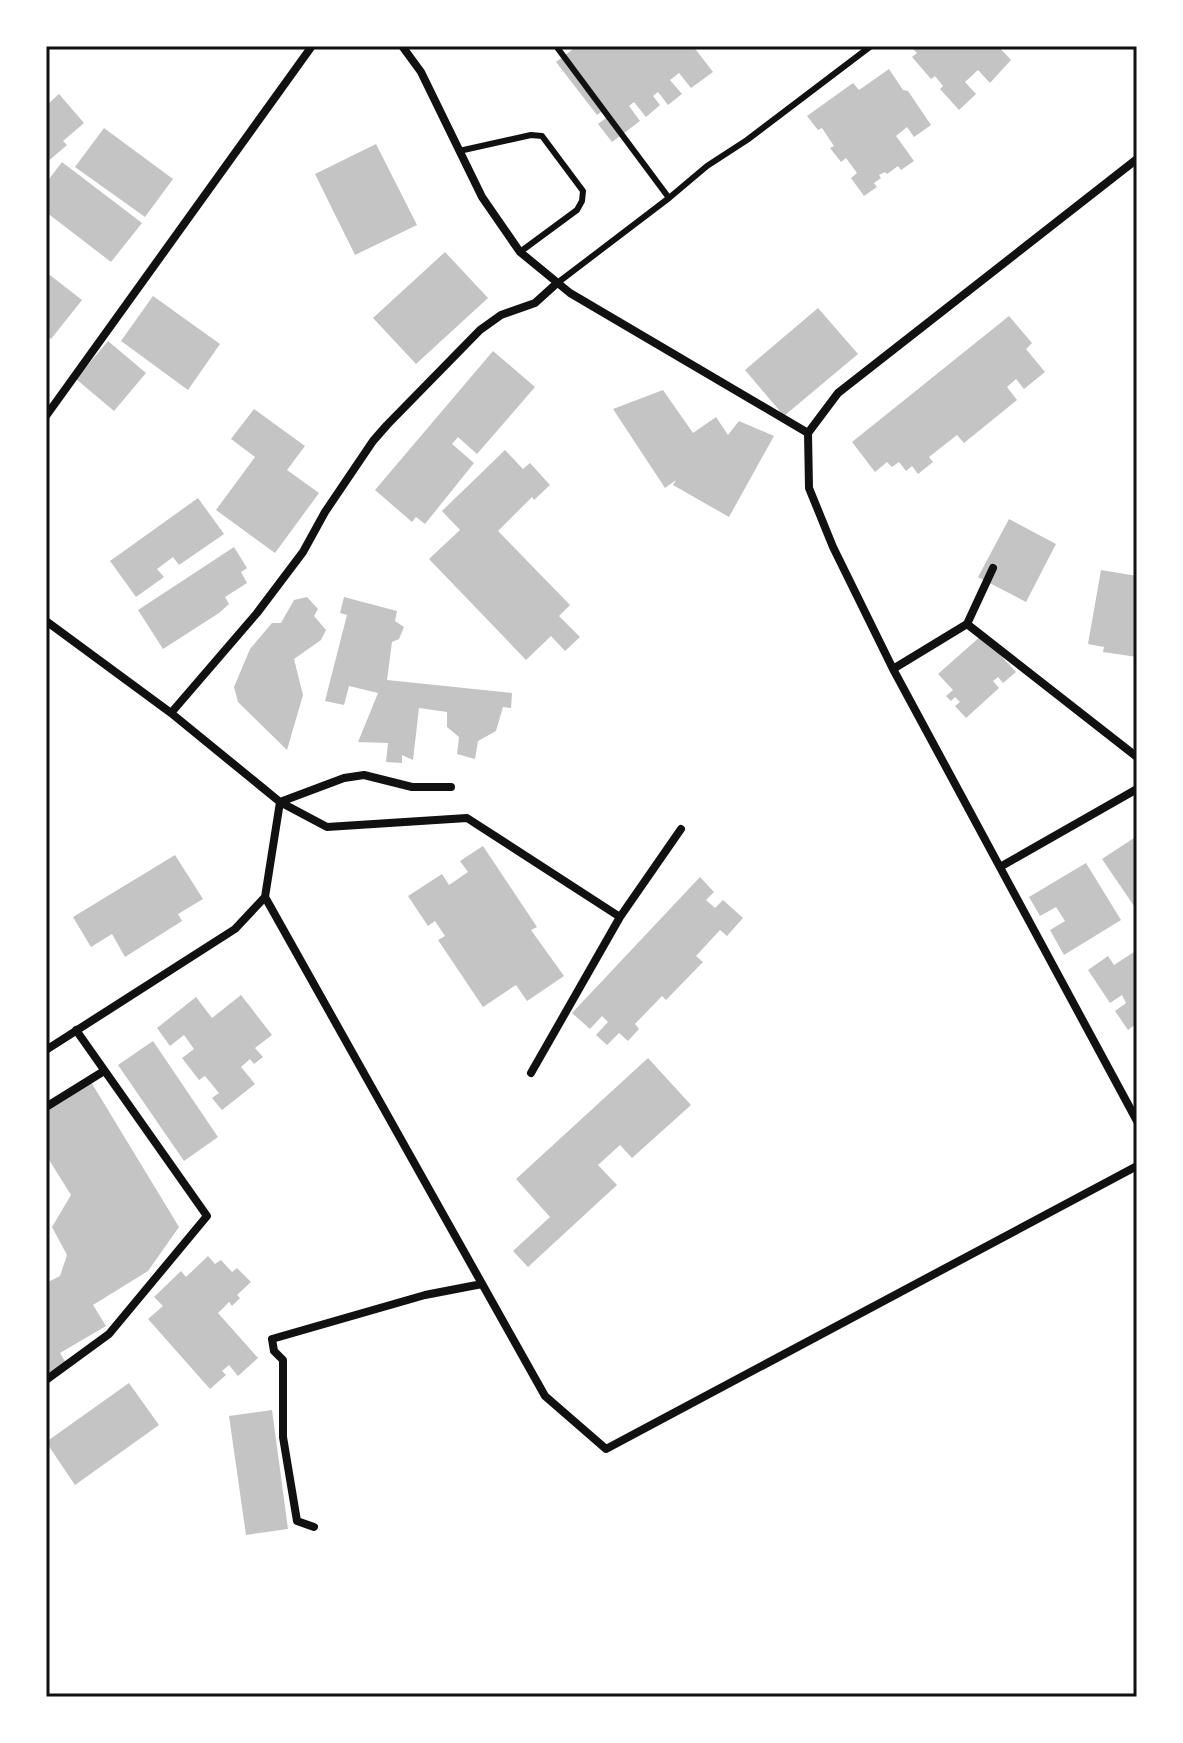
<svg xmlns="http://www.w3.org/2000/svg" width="1183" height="1743" viewBox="0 0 1183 1743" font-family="'Crimson Pro',serif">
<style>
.building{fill:#c4c4c4}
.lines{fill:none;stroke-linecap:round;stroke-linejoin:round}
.service{stroke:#111;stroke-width:6}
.minor{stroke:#111;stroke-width:8}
.neatline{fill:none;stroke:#111;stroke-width:3}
</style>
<rect width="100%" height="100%" fill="#fff"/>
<path class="building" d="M577,46h116l20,26 -22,16 -12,-15 -9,7 12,14 -14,11 -10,-13 -5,4 7,9 -14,12 -12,-15 -5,4 11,15 -28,21 -14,-18 8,-6 -5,-6 -4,3 -41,-53z
M910,46h88l13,14 -21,23 -12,-13 -13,12 11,12 -17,16 -19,-21 3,-3 -8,-10 -4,3 -19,-22 5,-4z
M889,69l14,21 5,1 23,34 -17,12 -7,-10 -11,9 18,25 -13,9 -3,-4 -11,8 -2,-2 -6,3 2,3 -7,5 3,4 -13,9 -13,-18 6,-5 -11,-15 -5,4 -11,-14 4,-2 -12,-18 -4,2 -11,-14 46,-33 6,7z
M59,94l25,29 -21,18 4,4 -21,18v-62l2,3z
M104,128l69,51 -28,38 -70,-50z
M376,144l41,81 -62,30 -40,-81z
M62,162l80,61 -31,39 -65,-50v-29z
M445,252l43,46 -72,66 -43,-46z
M46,272l36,28 -31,39 -5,-4z
M153,296l67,48 -32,46 -67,-49z
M818,308l40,46 -74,62 -39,-46z
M1009,316l23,27 -6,6 19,23 -21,17 -8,-10 -9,8 10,13 -53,43 -7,-8 -28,22 4,5 -15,12 -6,-8 -6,5 -7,-9 -7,5 -5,-5 -12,10 -23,-30z
M108,341l38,32 -32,38 -38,-32z
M493,351l42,36 -58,67 -19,-17 -6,7 22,19 -49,61 -9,-7 -4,5 -37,-32z
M663,390l30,43 23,-16 12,18 11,-14 35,15 -45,81 -56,-32 3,-5 -11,8 -52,-79z
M254,409l51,37 -18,24 32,23 -44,60 -59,-43 39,-53 -24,-18z
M505,450l18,19 7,-6 20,22 -16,15 -2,-3 -34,34 72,74 -11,11 21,21 -15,14 -14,-15 -25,24 -97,-101 31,-29 -18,-19z
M198,498l26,36 -45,31 -6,-8 -16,12 7,8 -28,20 -26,-36z
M1009,519l47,25 -30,58 -48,-25z
M234,547l13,21 -6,4 6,11 -22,14 4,7 -10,9 -56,36 -25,-39z
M1101,570l36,6v81l-34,-5 1,-5 -16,-3z
M307,597l11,12 -4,7 12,14 -5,10 -27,19 9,36 -16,55 -49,-48 -4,-15 16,-38 22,-26h9l13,-23z
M344,597l53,14 -2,10 9,6 -5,12 -7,3 -5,38 125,13 -1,15 -8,-1 -7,24 -18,10 -3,18 -18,-5 2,-17 -12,-10v-15l-28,-4 -6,52 -11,-5v8l-16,-1 2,-19 -30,-1 20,-49 -29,-7 -5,19 -19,-4 22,-86 -7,-2z
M982,635l34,37 -13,11 -5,-6 -5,4 6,7 -33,30 -11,-12 5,-4 -5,-5 -4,4 -5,-5 7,-6 -15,-16z
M1137,836v68l-3,2 -32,-47z
M483,846l54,81 -6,3 33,46 -37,25 -11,-16 -33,22 -45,-67 7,-4 -10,-15 -7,5 -20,-30 34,-22 7,11 19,-13 -8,-11z
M175,855l28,44 -25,15 4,7 -57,36 -13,-23 -21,13 -18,-30z
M1086,863l35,57 -57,35 -14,-25 15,-9 -9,-14 -16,9 -11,-19z
M700,877l14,15 -8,8 9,8 8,-8 20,18 -16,18 -7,-6 -24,26 7,6 -37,38 -4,-4 -27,28 4,5 -11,12 -9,-8 -12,12 -11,-10 12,-13 -6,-6 -12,13 -18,-16z
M1137,950v73l-9,7 -13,-19 11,-8 -4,-8 -12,8 -22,-33 20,-14 6,9z
M241,995l31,40 -17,13 8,9 -9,7 -4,-5 -9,8 14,17 -33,26 -10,-12 7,-5 -14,-17 -6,4 -17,-22 12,-9 -10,-14 -14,11 -13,-18 39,-31 16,21z
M153,1041l65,96 -34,24 -66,-96z
M648,1058l43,47 -59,53 -12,-13 -22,20 19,20 -89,82 -15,-16 37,-34 -34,-38z
M88,1077l91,150 -31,44 -55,34 13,21 -46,27 6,10 -20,11v-91l14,-7 7,-21 -15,-28 19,-32 -25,-40v-52z
M208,1256l7,8 6,-4 11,12 5,-4 14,14 -14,13 3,3 -8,8 -3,-4 -11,11 40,45 -20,18 -9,-11 -7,6 4,4 -16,14 -62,-70 15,-13 -9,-9 27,-26 5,6z
M129,1383l30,42 -84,60 -29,-43z
M272,1410l16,119 -42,6 -17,-119z"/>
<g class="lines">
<path class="service" d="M556,46l113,152 38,-32 40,-26 124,-94
M459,151l72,-16 11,1 41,55 -1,10 -5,9 -57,42
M556,284l113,-86"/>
<path class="minor" d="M402,46l19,26 61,125 38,55 50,41 238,140
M1137,159l-299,234 -30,40 1,55 24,59 60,122 244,452
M46,416l266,-370
M46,621l125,92 109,89 47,25 140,-9 153,99
M967,624l26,-56
M893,669l74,-45 170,133
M171,713l86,-100 46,-61 22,-40 48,-71 14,-16 93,-95 21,-15 34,-12 21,-19
M280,802l64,-24 20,-3 48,12h39
M1000,867l137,-78
M265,897l280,499 61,53 531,-283
M46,1050l189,-121 30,-32 15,-95
M531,1073l89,-156 61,-88
M46,1107l58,-36
M46,1380l63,-46 98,-118 -131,-186
M314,1527l-17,-6 -14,-84v-77l-9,-9 -2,-12 153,-44 57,-11"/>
</g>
<rect width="1183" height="1743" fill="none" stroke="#ffffff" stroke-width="96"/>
<rect x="48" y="48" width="1087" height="1647" class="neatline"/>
</svg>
